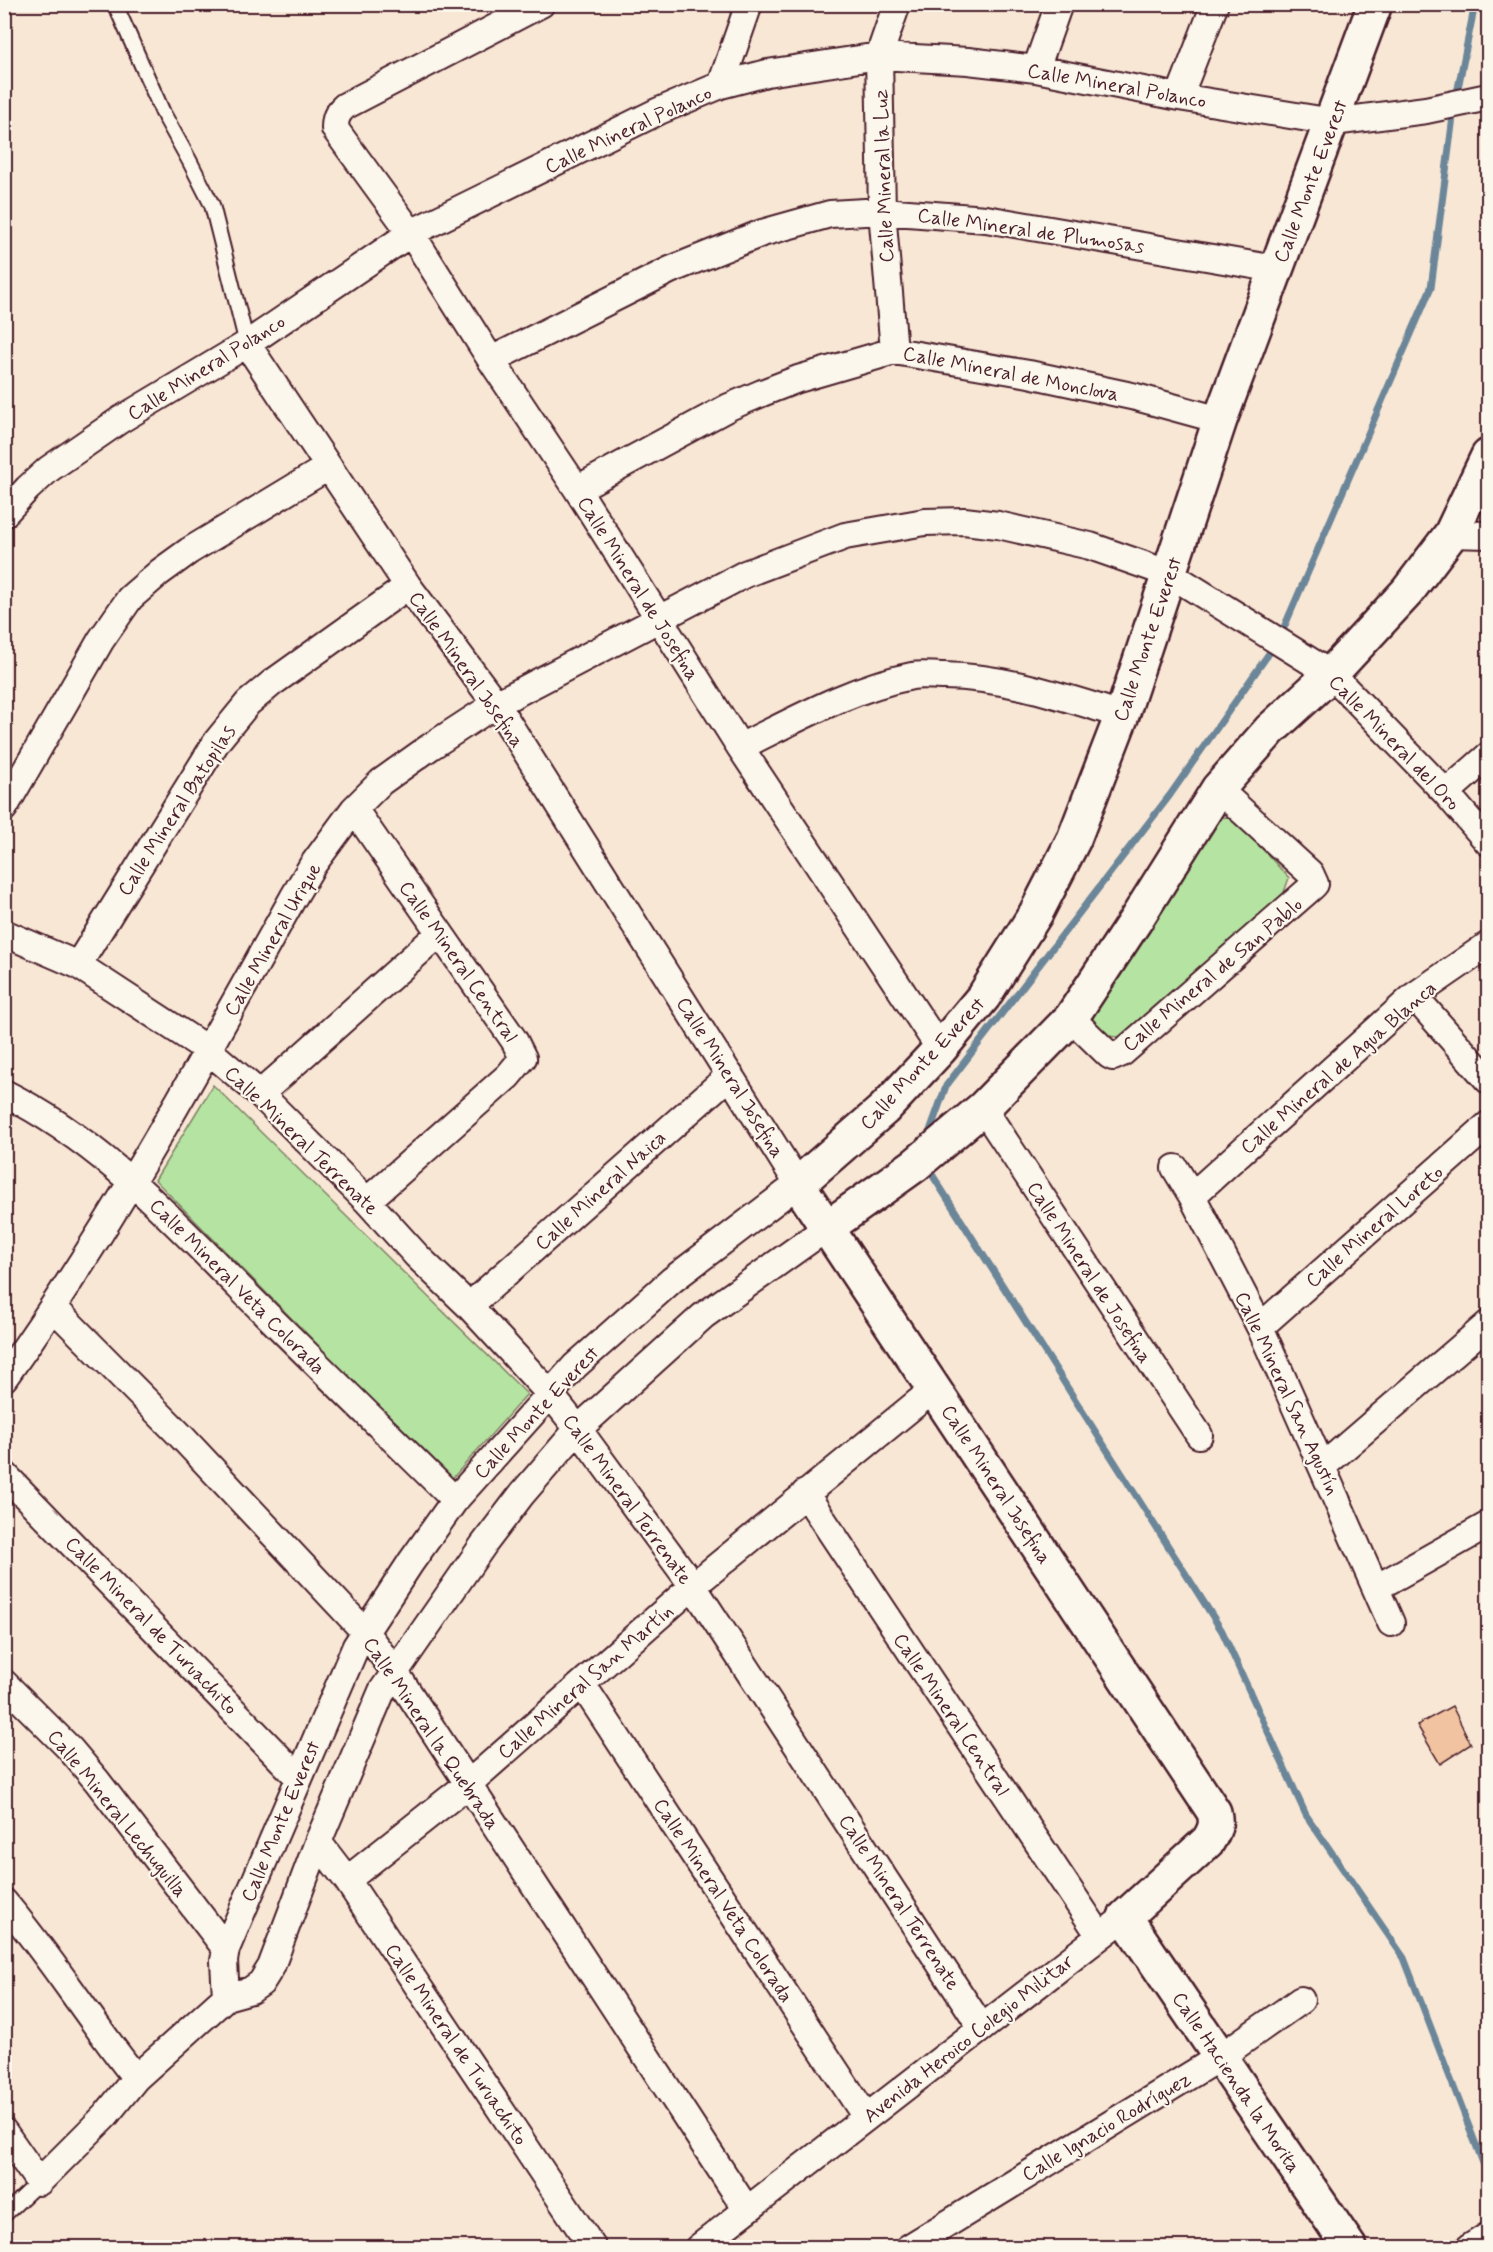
<svg xmlns="http://www.w3.org/2000/svg" width="1493" height="2252" viewBox="0 0 1493 2252" font-family="Mynerve,sans-serif">
<style>
.park{fill:#b5e4a2;stroke:#808266;stroke-width:1.5}
.lines{fill:none;stroke-linecap:round;stroke-linejoin:round}
.stream{stroke:#6c8699;stroke-width:7}
.building{fill:#f1c3a0;stroke:#4a1f2b;stroke-width:1.5}
.lane-casing{stroke:#4a1f2b;stroke-width:18}
.street-casing{stroke:#4a1f2b;stroke-width:30}
.secondary-casing{stroke:#4a1f2b;stroke-width:38}
.lane{stroke:#fbf7ec;stroke-width:14}
.street{stroke:#fbf7ec;stroke-width:26}
.secondary{stroke:#fbf7ec;stroke-width:33}
.labels{text-anchor:middle;stroke-width:4.5;stroke-linejoin:round;paint-order:stroke}
.street-label{font-size:20px;fill:#4a1f2b;stroke:#fbf7ec}
</style>
<rect width="100%" height="100%" fill="#f8e7d5"/>
<filter id="ink" filterUnits="userSpaceOnUse"><feTurbulence type="fractalNoise" baseFrequency=".0167" numOctaves="2"/><feDisplacementMap in="SourceGraphic" scale="12" xChannelSelector="R" yChannelSelector="G"/><feConvolveMatrix kernelMatrix="1 2 1 2 8 2 1 2 1" color-interpolation-filters="sRGB"/></filter>
<g filter="url(#ink)">
<path class="park" d="M1232,816l57,62 -6,17 -163,142 -15,-1 -11,-9 -2,-13 129,-196z
M213,1085l314,309 -76,86 -296,-300z"/>
<g class="lines">
<path class="stream" d="M1456,98l19,-94
M927,1139l19,-53 224,-291 109,-156 152,-351 23,-179
M926,1165l296,466 84,184 98,143 84,218"/>
</g>
<path class="building" d="M1452,1706l19,38 -31,20 -23,-39z"/>
<g class="lines">
<g class="lane-casing">
<path id="lane" d="M115,4l48,109 26,47 23,45 35,139
M4,2215l35,-33"/>
</g>
<g class="street-casing">
<path id="street" d="M541,4l-196,102c-8,7 -10,12 -10,23l76,104 80,127 86,129 163,258 200,302
M1036,69l23,-65
M721,85l28,-81
M1179,97l36,-93
M894,351l-12,-140 -3,-155 18,-52
M491,360l179,-90 92,-37 68,-19 52,-3 104,8 290,50
M577,489l152,-82 33,-14 36,-14 96,-28 135,23 107,23 84,23
M4,514l24,-26 21,-19 71,-49 127,-76 164,-111 248,-122 62,-26 46,-12 112,-17 89,5 68,8 143,28 154,25 93,-12 62,-13
M1451,534l37,1
M740,747c55,-27 111,-59 172,-71 10,-2 22,0 32,0 62,1 119,21 178,39
M1446,793l42,-37
M4,808l97,-168 29,-42 30,-26 29,-21 139,-84
M354,809l160,231 9,18 -15,18 -141,125
M4,933l74,32 130,85 52,44 107,107 50,55 52,50 81,88 28,35 115,157 289,442
M78,965l139,-224 31,-38 24,-20 136,-97
M1414,996l74,84
M1071,1018l38,37 4,2 9,-4 190,-166 3,-3 -5,-11 -92,-84
M4,1093c96,48 163,122 237,196 71,71 143,141 214,211
M260,1094l180,-161
M983,1108l216,327
M1175,1168l17,28 68,131 131,296
M1192,1196l222,-200 74,-51
M469,1306l261,-231
M54,1308l126,127 185,197 30,40 352,538
M1260,1327l228,-202
M4,1378c109,-153 198,-317 289,-480l19,-32 42,-57 27,-27 49,-35 66,-43 249,-130 100,-38 80,-14 39,-1 34,4 92,21 80,28 161,100 115,119 42,49
M1322,1467l166,-143
M4,1474l294,303
M805,1493l295,443
M1376,1588l112,-63
M4,1683l66,66 27,32 129,168
M582,1684l284,433
M318,1842l29,38 246,368
M347,1880l120,-95 226,-199 241,-197
M4,1902c48,56 86,119 132,176
M226,1997l-2,-36 2,-12 130,-303 55,-84 44,-62 120,-134 97,-86 126,-96 -302,-480 -88,-118 -161,-242
M4,2132l35,50 66,-66 31,-38 90,-81 25,-7 10,-7 10,-16 47,-125 64,-151 102,-147 38,-50 56,-65 125,-113 125,-89
M698,2248l427,-331
M908,2248l312,-191 81,-57
M1469,2248l19,-12"/>
</g>
<g class="secondary-casing">
<path id="secondary" d="M828,1227l87,-62 68,-57 88,-90 66,-100 81,-129 52,-59 61,-56 76,-82 44,-58 37,-78
M1350,2248l-225,-331 83,-76c7,-11 9,-17 6,-29l-416,-628 86,-75 56,-60 44,-53 52,-83 38,-74 48,-124 98,-295 155,-416"/>
</g>
<use href="#lane" class="lane"/>
<use href="#street" class="street"/>
<use href="#secondary" class="secondary"/>
</g>
</g>
<g class="labels">
<g class="street-label">
<text transform="translate(1117 85) rotate(10)" y="7">Calle Mineral Polanco</text>
<text transform="translate(628 129) rotate(-25)" y="7">Calle Mineral Polanco</text>
<text transform="translate(883 176) rotate(-92)" y="7">Calle Mineral la Luz</text>
<text transform="translate(1310 181) rotate(-69)" y="7">Calle Monte Everest</text>
<text transform="translate(1031 230) rotate(8)" y="7">Calle Mineral de Plumosas</text>
<text transform="translate(206 367) rotate(-32)" y="7">Calle Mineral Polanco</text>
<text transform="translate(1011 373) rotate(11)" y="7">Calle Mineral de Monclova</text>
<text transform="translate(639 588) rotate(58)" y="7">Calle Mineral de Josefina</text>
<text transform="translate(1147 639) rotate(-71)" y="7">Calle Monte Everest</text>
<text transform="translate(467 669) rotate(55)" y="7">Calle Mineral Josefina</text>
<text transform="translate(1395 742) rotate(46)" y="7">Calle Mineral del Oro</text>
<text transform="translate(176 810) rotate(-57)" y="7">Calle Mineral Batopilas</text>
<text transform="translate(272 939) rotate(-60)" y="7">Calle Mineral Urique</text>
<text transform="translate(459 961) rotate(55)" y="7">Calle Mineral Central</text>
<text transform="translate(1212 974) rotate(-40)" y="7">Calle Mineral de San Pablo</text>
<text transform="translate(922 1063) rotate(-47)" y="7">Calle Monte Everest</text>
<text transform="translate(1338 1067) rotate(-41)" y="7">Calle Mineral de Agua Blanca</text>
<text transform="translate(731 1077) rotate(58)" y="7">Calle Mineral Josefina</text>
<text transform="translate(302 1140) rotate(44)" y="7">Calle Mineral Terrenate</text>
<text transform="translate(600 1190) rotate(-42)" y="7">Calle Mineral Naica</text>
<text transform="translate(1374 1226) rotate(-41)" y="7">Calle Mineral Loreto</text>
<text transform="translate(1090 1272) rotate(57)" y="7">Calle Mineral de Josefina</text>
<text transform="translate(238 1286) rotate(45)" y="7">Calle Mineral Veta Colorada</text>
<text transform="translate(1288 1393) rotate(65)" y="7">Calle Mineral San Agustín</text>
<text transform="translate(536 1412) rotate(-47)" y="7">Calle Monte Everest</text>
<text transform="translate(997 1484) rotate(57)" y="7">Calle Mineral Josefina</text>
<text transform="translate(628 1499) rotate(54)" y="7">Calle Mineral Terrenate</text>
<text transform="translate(152 1625) rotate(46)" y="7">Calle Mineral de Turuachito</text>
<text transform="translate(585 1681) rotate(-41)" y="7">Calle Mineral San Martín</text>
<text transform="translate(952 1714) rotate(56)" y="7">Calle Mineral Central</text>
<text transform="translate(432 1733) rotate(56)" y="7">Calle Mineral la Quebrada</text>
<text transform="translate(118 1813) rotate(51)" y="7">Calle Mineral Lechuguilla</text>
<text transform="translate(280 1821) rotate(-67)" y="7">Calle Monte Everest</text>
<text transform="translate(724 1900) rotate(57)" y="7">Calle Mineral Veta Colorada</text>
<text transform="translate(900 1902) rotate(57)" y="7">Calle Mineral Terrenate</text>
<text transform="translate(968 2038) rotate(-38)" y="7">Avenida Heroico Colegio Militar</text>
<text transform="translate(457 2044) rotate(56)" y="7">Calle Mineral de Turuachito</text>
<text transform="translate(1237 2082) rotate(56)" y="7">Calle Hacienda la Morita</text>
<text transform="translate(1106 2126) rotate(-31)" y="7">Calle Ignacio Rodríguez</text>
</g>
</g>
<rect width="1493" height="2252" fill="none" stroke="#fbf7ec" stroke-width="24"/>
<rect x="12" y="12" width="1469" height="2228" fill="none" stroke="#4a1f2b" stroke-width="2" filter="url(#ink)"/>
</svg>
